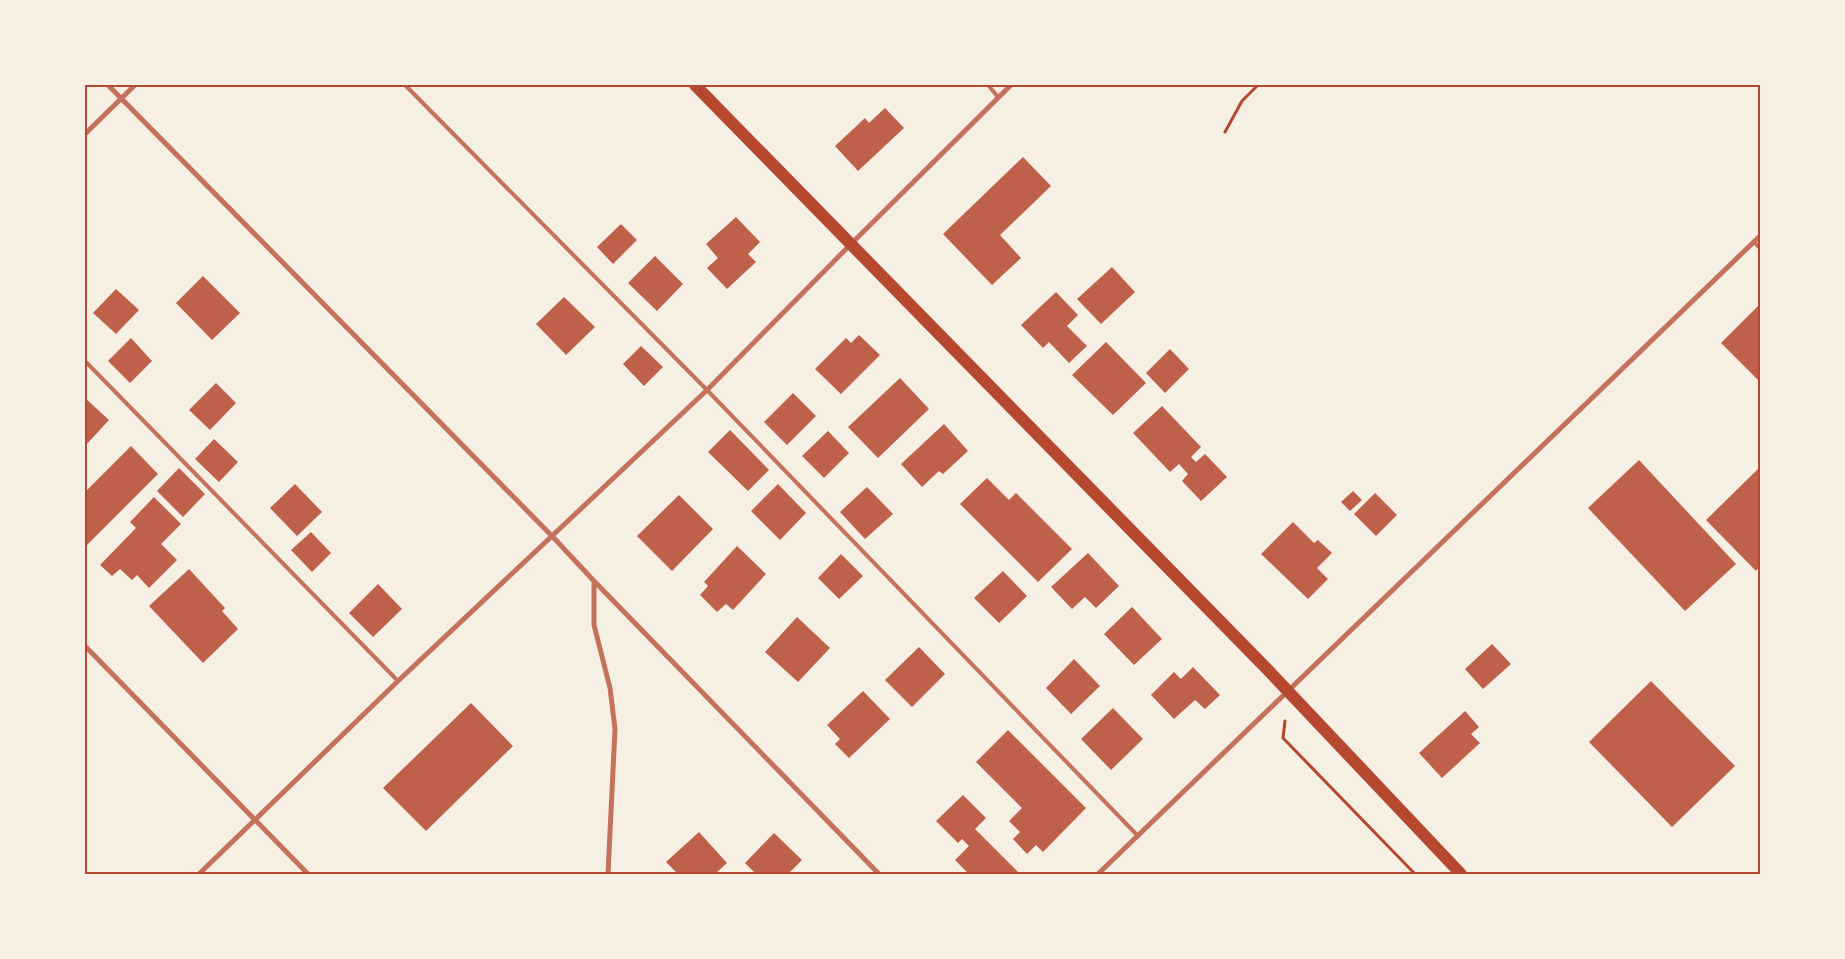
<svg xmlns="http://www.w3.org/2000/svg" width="1845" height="959" viewBox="0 0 1845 959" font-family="Overpass,sans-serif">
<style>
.building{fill:#bf614a}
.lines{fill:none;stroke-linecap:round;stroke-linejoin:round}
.path{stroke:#b5482f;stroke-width:3}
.service{stroke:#c5725c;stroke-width:4}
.minor{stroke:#c5725c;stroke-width:5}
.primary{stroke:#b5482f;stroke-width:12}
.neatline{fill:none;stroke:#b5482f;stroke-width:2}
</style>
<rect width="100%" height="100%" fill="#f6efe4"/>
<path class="building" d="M885,108l19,20 -46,43 -23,-25 30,-28 4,5z
M1023,157l28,29 -51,49 21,23 -29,27 -49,-51z
M736,217l24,25 -12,12 8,8 -29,27 -20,-21 11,-10 -12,-14z
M621,224l16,16 -24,24 -16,-17z
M655,256l28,28 -26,27 -29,-28z
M1112,267l23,25 -34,32 -24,-25z
M203,276l37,37 -28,27 -36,-37z
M116,289l23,21 -23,24 -23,-21z
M1056,292l22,23 -11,11 20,20 -18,17 -20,-21 -6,6 -22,-23z
M564,297l31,30 -29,28 -30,-31z
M1760,304v78l-39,-39z
M859,335l21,20 -39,39 -26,-25 31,-31 5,5z
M131,338l21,23 -22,22 -22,-22z
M1106,342l40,41 -33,32 -41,-40z
M641,346l22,21 -19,19 -21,-22z
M1170,349l19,20 -24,24 -19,-20z
M900,378l29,31 -51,49 -30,-31z
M216,383l20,20 -26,27 -21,-20z
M793,393l23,23 -29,29 -23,-23z
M85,398l24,22 -24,26z
M1162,406l39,41 -10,10 5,5 9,-8 22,23 -26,24 -19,-20 6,-7 -9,-10 -9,8 -37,-39z
M944,424l24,27 -25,23 -4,-3 -17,16 -21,-23z
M730,430l39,40 -21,21 -40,-39z
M828,431l21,22 -25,25 -22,-22z
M214,439l24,23 -19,20 -24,-23z
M131,446l27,28 -71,71 -2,-2v-51z
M1639,460l97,104 -51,47 -97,-103z
M1760,467v99l-4,5 -50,-51z
M179,468l26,26 -22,23 -26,-26z
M987,478l22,22 7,-7 56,56 -34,33 -78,-78z
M295,484l27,28 -25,24 -27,-28z
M778,484l28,29 -26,27 -29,-29z
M867,487l26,27 -28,25 -25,-27z
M1353,491l9,9 -12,11 -9,-9z
M1375,493l22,22 -21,21 -22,-22z
M679,495l34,34 -41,42 -35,-35z
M154,497l27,27 -20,20 16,16 -28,28 -12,-13 -5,5 -12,-11 -8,7 -12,-11 36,-37 -6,-6z
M1293,522l21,21 4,-3 14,13 -15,15 11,11 -20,20 -47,-45z
M311,532l20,21 -19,19 -21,-22z
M737,546l29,28 -33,36 -7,-6 -9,8 -17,-17 8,-9 -4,-4z
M1088,553l31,33 -23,22 -11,-11 -13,12 -21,-22z
M841,554l22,22 -24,23 -21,-21z
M189,569l36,39 -3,3 16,18 -35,34 -54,-57z
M1003,571l24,25 -28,27 -25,-25z
M378,584l24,25 -29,28 -24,-24z
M1132,607l30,32 -28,26 -30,-31z
M797,617l33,31 -32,34 -33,-30z
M1492,644l19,20 -28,25 -18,-20z
M919,647l26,27 -33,33 -27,-27z
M1074,659l26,27 -29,28 -25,-26z
M1193,667l27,28 -15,14 -10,-9 -21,19 -23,-24 23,-23 7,7z
M1651,681l84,85 -63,61 -83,-85z
M863,691l27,28 -41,39 -14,-14 5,-5 -13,-14z
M471,703l42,43 -87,85 -43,-43z
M1113,708l30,31 -32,31 -30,-31z
M1465,711l14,16 -8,7 9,9 -38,35 -23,-25z
M1008,730l78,78 -43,44 -7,-7 -9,9 -14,-15 7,-7 -11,-11 13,-13 -46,-46z
M963,795l23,23 -11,11 43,43 -2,2h-47l-14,-14 14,-14 -7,-7 -4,4 -22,-22z
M699,832l28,31 -12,11h-37l-12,-12z
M774,833l28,27 -14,14h-32l-11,-11z"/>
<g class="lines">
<path class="path" d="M1225,132l17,-31 16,-16
M1285,721l-2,17 132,136"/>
<path class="service" d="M405,85l302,305 431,446
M988,85l10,12
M1754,242l6,6
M85,361l313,320"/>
<path class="minor" d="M108,85l444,451 42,45 285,293
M85,134l50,-49
M594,581v44l16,63 5,41 -7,145
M85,646l223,228
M199,874l199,-193 309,-291 144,-146 160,-159
M1098,874l662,-638"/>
<path class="primary" d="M695,85l571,583 195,206"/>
</g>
<rect width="1845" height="959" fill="none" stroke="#f6efe4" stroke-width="172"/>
<rect x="86" y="86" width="1673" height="787" class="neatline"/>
</svg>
